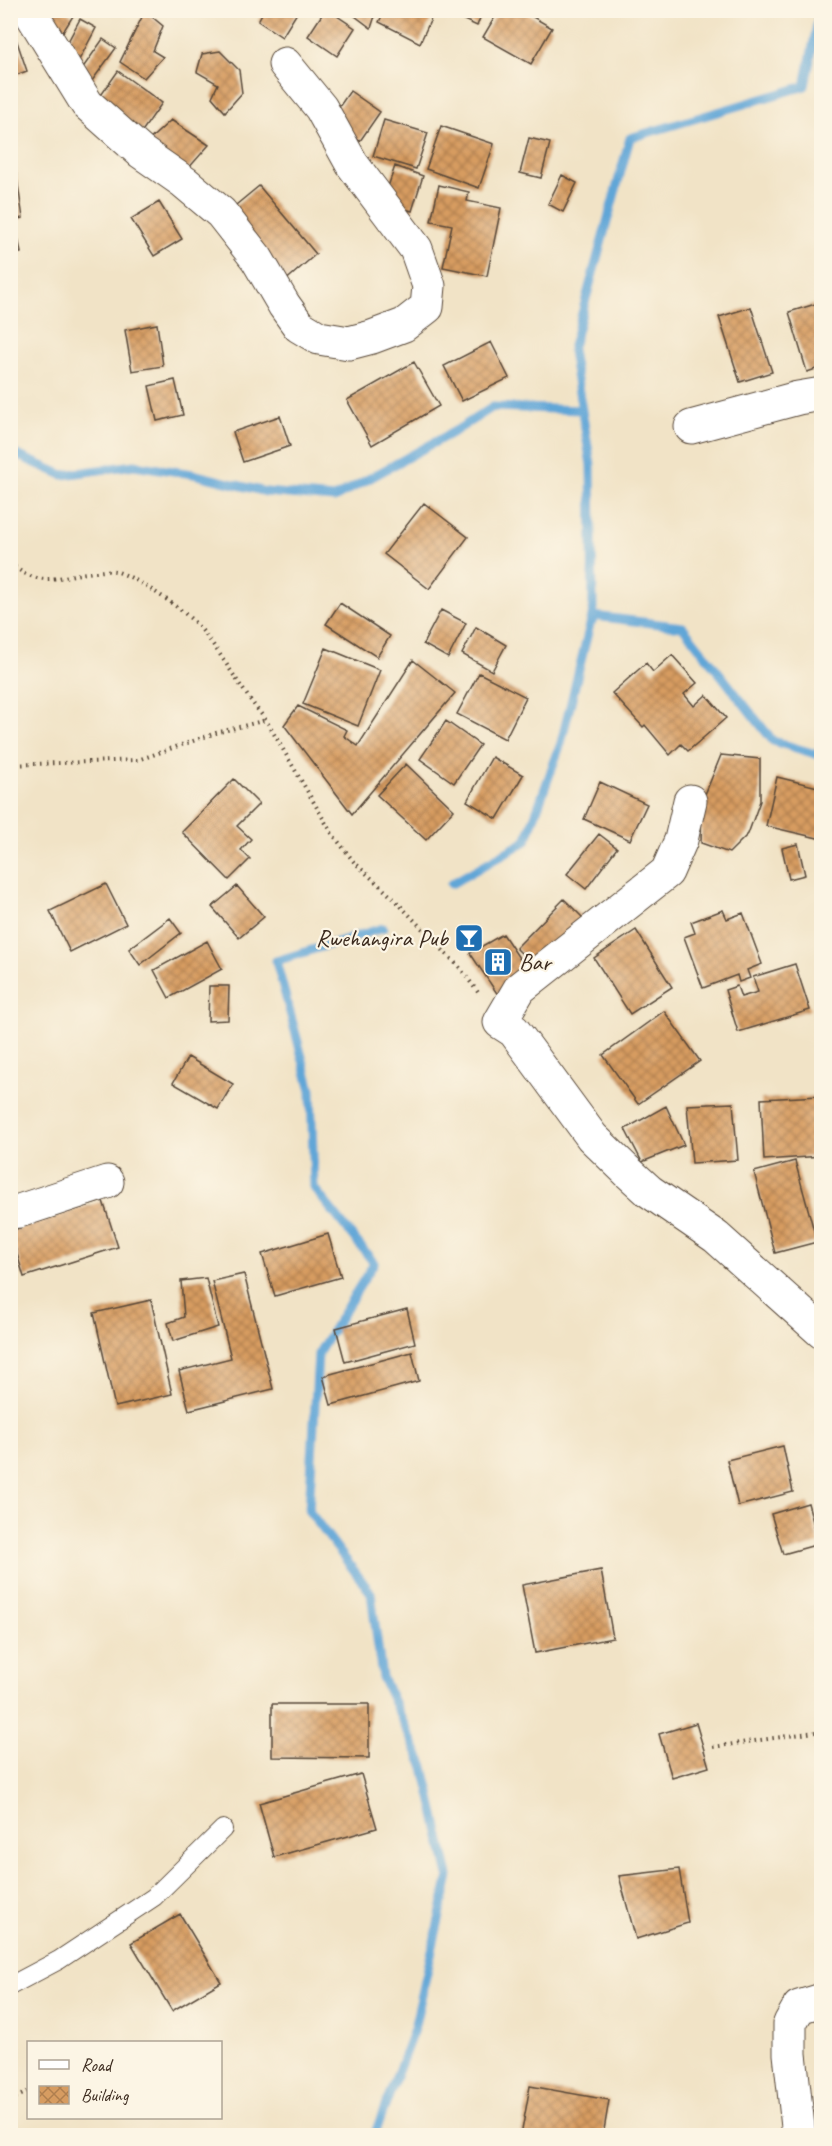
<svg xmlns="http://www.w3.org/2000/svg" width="832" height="2146" viewBox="0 0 832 2146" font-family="Caveat,sans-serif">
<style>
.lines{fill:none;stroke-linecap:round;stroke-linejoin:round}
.stream{stroke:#61a6d7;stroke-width:9}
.building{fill:url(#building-cross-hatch)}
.service-casing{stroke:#564637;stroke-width:20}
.minor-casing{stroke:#564637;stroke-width:35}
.path{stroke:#564637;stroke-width:4;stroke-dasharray:1.5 4.5;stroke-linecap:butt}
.service{stroke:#fff;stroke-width:18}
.minor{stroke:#fff;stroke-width:33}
.labels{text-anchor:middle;stroke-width:4.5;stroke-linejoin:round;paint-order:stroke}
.poi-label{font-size:24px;fill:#3b2a1e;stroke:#fcf5e5;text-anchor:end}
</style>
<defs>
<pattern id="building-cross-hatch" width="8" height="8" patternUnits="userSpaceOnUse" patternTransform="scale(1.5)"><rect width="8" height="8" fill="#d79c61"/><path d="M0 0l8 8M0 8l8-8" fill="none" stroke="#b07f4f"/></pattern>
</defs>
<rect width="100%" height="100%" fill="#fcf5e5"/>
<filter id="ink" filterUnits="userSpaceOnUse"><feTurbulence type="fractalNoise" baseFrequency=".0167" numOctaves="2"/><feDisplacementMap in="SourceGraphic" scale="12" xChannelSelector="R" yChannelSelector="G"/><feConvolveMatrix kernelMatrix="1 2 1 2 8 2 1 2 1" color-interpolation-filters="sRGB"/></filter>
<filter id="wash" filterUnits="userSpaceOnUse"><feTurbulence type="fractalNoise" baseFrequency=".008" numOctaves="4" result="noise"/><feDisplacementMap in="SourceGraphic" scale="24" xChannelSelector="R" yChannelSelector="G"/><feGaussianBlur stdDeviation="1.35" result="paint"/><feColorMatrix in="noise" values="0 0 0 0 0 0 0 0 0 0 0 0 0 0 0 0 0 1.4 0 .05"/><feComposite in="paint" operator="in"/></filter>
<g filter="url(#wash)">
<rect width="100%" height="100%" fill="#f1e3c6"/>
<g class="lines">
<path class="stream" d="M10,452l53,23 71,-10 59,9 73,18 68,6 123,-68 36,-23 89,3
M592,622l2,-6 89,11 90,114 49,15
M451,884l75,-43 35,-98 32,-131 -2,-147 -19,-115 58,-212 175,-52 15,-76
M374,2136l40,-107 35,-153 -25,-109 -42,-90 -11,-84 -62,-82 9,-157 56,-91 -60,-75 -3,-98 -35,-129 107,-33"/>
</g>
<g id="blocks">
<path class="building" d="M46,10h18l9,6 -10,16 -22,-14z
M264,10h29l4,3 -15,24 -24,-16z
M325,10h3l27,18 -18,28 -29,-20z
M347,10h30l-6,18z
M385,10h50l-15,33 -41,-21z
M452,10h31l-6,16 -26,-12z
M499,10h22l31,18 -21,36 -48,-27z
M145,11l18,15 -10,25 10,6 -19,21 -24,-16z
M80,19l16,9 -17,32 -16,-9z
M10,21l17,50 -17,6z
M103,39l13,9 -27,37 -12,-9z
M220,51l19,19 3,23 -17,19 -13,-15 6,-13 -21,-12 5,-18z
M118,71l44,32 -26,37 -44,-32z
M350,91l30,21 -20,29 -30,-21z
M171,120l38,25 -29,33 -35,-34z
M384,120l44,13 -12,36 -43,-13z
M441,126l53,18 -15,44 -53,-19z
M529,138l21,5 -9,35 -21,-5z
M395,166l28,10 -11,35 -29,-9z
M16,172l7,46 -13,2v-47z
M562,175l15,8 -14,29 -15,-8z
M439,185l30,7 -2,9 34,7 -14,68 -44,-9 9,-42 -21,-4z
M259,186l57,68 -33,29 -58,-69z
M159,202l23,37 -28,17 -23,-37z
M17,232l4,21 -11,2v-22z
M822,302v65l-15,5 -18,-60z
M751,307l21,65 -32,10 -21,-65z
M157,324l6,42 -31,5 -7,-41z
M491,342l18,36 -47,23 -18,-35z
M414,362l25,44 -67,39 -25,-45z
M175,380l8,35 -26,6 -8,-35z
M280,416l10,30 -47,16 -10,-30z
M424,503l44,34 -39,52 -45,-35z
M340,603l50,33 -13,21 -51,-33z
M441,610l25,13 -18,35 -25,-14z
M476,627l30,18 -14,26 -30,-17z
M326,648l54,22 -22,56 -55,-22z
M672,655l25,28 -13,11 10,12 12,-11 20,23 -38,33 -7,-7 -11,11 -25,-30 -2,2 -31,-34 34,-30 7,9z
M413,660l42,33 -103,121 -68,-89 14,-19 49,24 -3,6 14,10z
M479,673l47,24 -21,42 -48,-25z
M446,721l34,24 -26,38 -34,-24z
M721,755l39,4v42l-12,33 -19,19 -28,-10 1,-41z
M492,757l31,18 -26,44 -30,-18z
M406,764l48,46 -28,30 -49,-45z
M777,777l45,11v51l-56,-13z
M234,779l25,25 -22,22 14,13 -10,11 9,9 -21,21 -47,-48z
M600,782l47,22 -17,36 -46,-21z
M599,834l18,14 -31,41 -19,-15z
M798,844l7,31 -16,4 -7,-31z
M106,884l20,40 -56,28 -20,-41z
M237,886l27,31 -25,21 -27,-31z
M564,899l22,22 -48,49 -22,-22z
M723,910l4,9 16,-6 19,51 -15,6 3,8 -11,4 -2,-7 -34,13 -19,-51 11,-4 -4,-11z
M170,918l11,15 -41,32 -11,-16z
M636,930l36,57 -42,27 -36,-56z
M503,934l24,36 -29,25 -28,-42z
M207,941l15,28 -53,29 -15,-28z
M795,964l15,46 -72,22 -13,-42 12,-4 4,11 17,-5 -5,-15z
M209,986h20l-1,34 -20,1z
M664,1011l36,50 -62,43 -35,-49z
M188,1057l45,27 -15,25 -45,-26z
M820,1096l2,60 -58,4 -3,-61z
M733,1103l5,57 -46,3 -5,-58z
M666,1106l18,39 -42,17 -17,-33z
M795,1161l22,81 -42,11 -21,-81z
M103,1201l15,46 -94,30 -14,-46z
M328,1234l13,43 -66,19 -13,-42z
M244,1274l29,115 -84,21 -10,-39 52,-13 -19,-77z
M206,1278l12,49 -45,14 -5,-18 16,-6 -3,-36z
M151,1300l21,94 -57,13 -21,-94z
M407,1309l8,34 -70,19 -9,-34z
M412,1352l7,29 -88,24 -8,-29z
M783,1446l10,46 -55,14 -11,-46z
M808,1503l11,41 -36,10 -12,-40z
M601,1570l12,68 -78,15 -13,-68z
M272,1704h97v54l-97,-1z
M696,1723l13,44 -37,11 -13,-44z
M361,1774l16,54 -103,29 -15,-54z
M679,1869l9,54 -52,16 -17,-63z
M180,1914l41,68 -49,29 -41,-68z
M530,2086l79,14 -6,36h-82z"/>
</g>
</g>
<g filter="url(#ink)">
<use href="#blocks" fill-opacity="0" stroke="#564637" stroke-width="1.5"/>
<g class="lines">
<g class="service-casing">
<path id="service" d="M10,1986l49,-26 95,-63 69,-68"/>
</g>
<g class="minor-casing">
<path id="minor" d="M29,10l58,94 54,48 43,30 37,31 36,46 27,46 15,21 20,12 30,5 23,-6 32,-12 23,-18 2,-21 -13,-37 -64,-85 -31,-56 -36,-44
M691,427l107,-29 24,-4
M690,801l-9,39 -14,32 -147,116 -20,34 14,9 78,106 35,34 22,20 67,46 106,95
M10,1212l9,-1 88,-29
M799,2136l-9,-82v-31l9,-16 23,-7"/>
</g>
<path class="path" d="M10,563c32,28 50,11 87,9 6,-1 13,-2 18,-1 13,4 26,12 37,19 19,12 39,26 53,44 22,28 38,59 61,86l65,112 23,30 39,36 67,70 20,27
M10,765l128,-5 78,-27 50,-13
M713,1747l109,-16
M10,2100l18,-8"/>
<use href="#service" class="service"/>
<use href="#minor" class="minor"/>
</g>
</g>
<defs>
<g id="bar-square" transform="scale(1.5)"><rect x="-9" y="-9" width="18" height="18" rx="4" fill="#1f6fb2" stroke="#fcf5e5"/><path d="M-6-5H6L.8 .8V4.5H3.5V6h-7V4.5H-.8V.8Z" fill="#fff"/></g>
<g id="building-square" transform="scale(1.5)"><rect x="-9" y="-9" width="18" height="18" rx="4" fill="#1f6fb2" stroke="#fcf5e5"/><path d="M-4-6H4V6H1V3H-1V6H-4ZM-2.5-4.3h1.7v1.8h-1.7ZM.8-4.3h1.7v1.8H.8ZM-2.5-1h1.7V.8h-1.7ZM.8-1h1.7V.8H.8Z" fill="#fff"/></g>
</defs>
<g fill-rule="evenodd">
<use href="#bar-square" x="469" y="938"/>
<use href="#building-square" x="498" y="962"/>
</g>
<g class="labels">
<g class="poi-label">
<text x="448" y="946">Rwehangira Pub</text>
<text x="519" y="970" text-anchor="start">Bar</text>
</g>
</g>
<rect width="832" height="2146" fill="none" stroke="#fcf5e5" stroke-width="36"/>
<rect x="27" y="2041" width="195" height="78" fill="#fcf5e5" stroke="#afa495" stroke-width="1.5"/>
<rect x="39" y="2060" width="30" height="9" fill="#ffffff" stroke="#afa495" stroke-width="1.5"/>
<text x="81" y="2071" font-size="18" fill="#3b2a1e">Road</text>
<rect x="39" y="2086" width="30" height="18" fill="url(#building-cross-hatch)" stroke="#afa495" stroke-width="1.5"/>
<text x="81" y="2101" font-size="18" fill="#3b2a1e">Building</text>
</svg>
